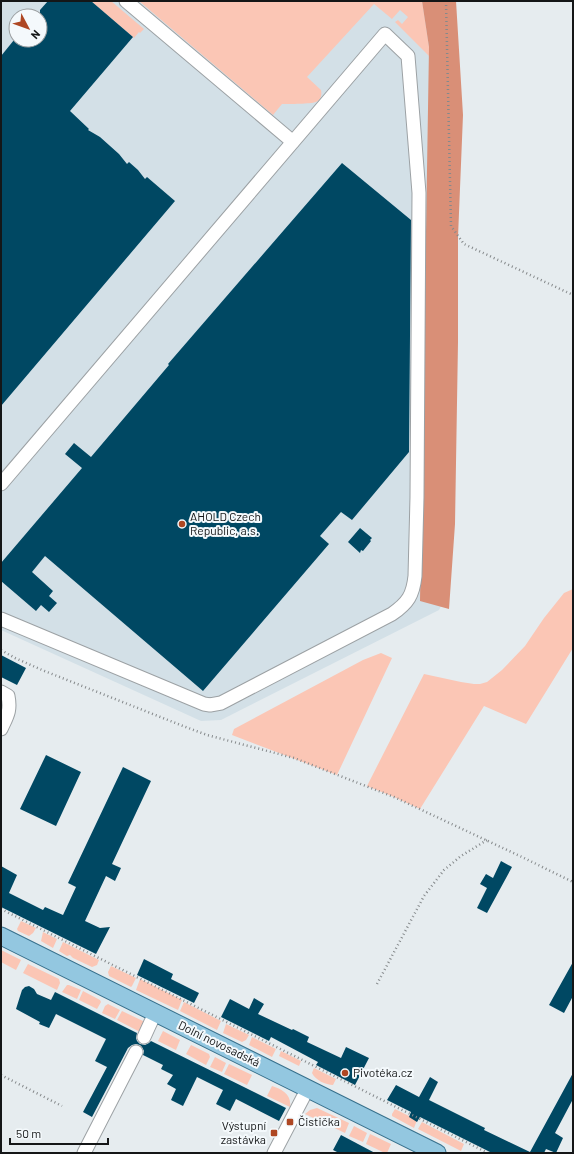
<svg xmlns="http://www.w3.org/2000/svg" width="574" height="1154" viewBox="0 0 574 1154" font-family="Barlow,sans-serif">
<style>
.built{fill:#d3e0e7;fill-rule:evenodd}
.green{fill:#fbc6b5}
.forest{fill:#d98f77}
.building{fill:#004863}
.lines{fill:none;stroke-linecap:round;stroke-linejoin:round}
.minor-casing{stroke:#9ca1a4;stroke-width:15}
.major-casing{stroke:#38718d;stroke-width:19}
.path{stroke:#85898b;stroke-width:2.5;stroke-dasharray:1 3;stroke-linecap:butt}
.minor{stroke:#fff;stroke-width:13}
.major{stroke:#93c7e0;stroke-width:17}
.poi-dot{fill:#ae4723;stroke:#f4f9fc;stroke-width:1.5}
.labels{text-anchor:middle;stroke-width:4;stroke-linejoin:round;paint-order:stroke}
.poi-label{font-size:12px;fill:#141617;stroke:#f4f9fc;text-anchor:start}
.street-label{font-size:12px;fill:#141617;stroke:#f4f9fc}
</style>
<rect width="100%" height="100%" fill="#e6ecef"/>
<path class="built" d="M1,1h430l11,603 -3,6 -218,110 -20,1 -200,-91zM16,16h24v24h-24z"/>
<path class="green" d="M91,1h20l33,28 -4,4 -1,-1 -5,6z
M139,1h283l7,46v9l-34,-34 3,-2 4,4 6,-7 -8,-7 -8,9 -18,-15 -67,73 14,13c1,5 0,10 -5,12 -6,2 -26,2 -34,2l-9,11z
M573,589v59l-47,76 -42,-18 -64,103 -26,-12 -27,-11 57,-112 37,8 13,2h6l7,-2 15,-12 23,-24 19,-28 20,-25z
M381,653l11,5 -55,117 -105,-40 2,-6 129,-69z
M21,921l15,7 -3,5 -4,3 -11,-5 -1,-2z
M43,932l14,7 -4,9 -12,-7z
M63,942l36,18 -2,5 -5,2 -19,-9 -3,-3 -3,1 -8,-5z
M1,950l20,10 -5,10 -15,-8z
M28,964l31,15 1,4 -3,7 -34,-17z
M111,966l25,12 -4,8 -1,1 -22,-11 -1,-4z
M140,979l42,21 -4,10 -42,-20z
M67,985h2l12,5 -4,9 -15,-7z
M83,991l17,9 1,2 -4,7 -18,-9z
M184,1002l37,19 -4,9 -37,-19z
M108,1004l12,6 -5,9 -13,-6 3,-7z
M122,1011l23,11 -3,11 -25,-13z
M226,1024l23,11 -3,5 -4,2 -19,-9z
M163,1031l17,9 -4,10 -18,-9z
M252,1037l24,12 -4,8 -23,-12z
M191,1045l18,9 1,3 -4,8 -20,-11z
M281,1051l20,10 -2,5 -20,-10z
M215,1057l11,6 -4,9 -12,-5z
M229,1064l23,11 -5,10 -23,-11z
M314,1068l22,11 -3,6c-7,0 -18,-5 -21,-12z
M272,1086c10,3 20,9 18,21l-23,-11z
M317,1108l32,15 -4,10 -40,-19 5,-4z
M395,1109l22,11 -3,8 -22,-12v-2z
M422,1122l42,22 -3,7 -43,-22z
M354,1126l13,7 -4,9 -14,-6z
M370,1134l21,10 -4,9h-2l-19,-9z"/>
<path class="forest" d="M422,1h34l7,114 -5,122v105l-3,182 -6,85 -29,-8 9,-554z"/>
<path class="building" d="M48,1h43l42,36 -63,74 19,18 -1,1 12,7 19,17 8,10 2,-2 9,8 7,9 2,-2 28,24 -174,205v-350l13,-16h26v-30z
M342,163l69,57 -2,232 -57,68 -11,-8 -21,24 9,8 -126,147 -158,-135 -13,16 21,19 -4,5 8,7 -8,9 -8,-7 -5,6 -35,-30v-18l81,-95 -17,-14 9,-11 17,14 78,-92 -1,-1z
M360,528l12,10 -2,2 1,1 -8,10 -2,-1 -1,3 -12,-11z
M1,655l25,13 -9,17 -16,-8z
M46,755l35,17 -25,54 -36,-17z
M123,767l28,14 -39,83 9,4 -6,13 -9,-5 -21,45 15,7 10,-1 -14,27 -95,-47v1v-42l16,9 -8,18 34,17 2,-3 18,8 13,-28 -8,-4z
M501,861l11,6 -25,46 -10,-5 10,-20 -7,-4 6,-10 7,4z
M144,959l29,15 -2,5 28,14 -5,10 -57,-28z
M573,962v34l-9,17 -15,-8z
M29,986l5,3 3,5 14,6 4,-8 82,41 -1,5 1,3 3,3 5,1 4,-2 2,-2 135,67 -7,13 -43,-22 -6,12 -14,-7 7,-14 -26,-13 -14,29 -12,-6 5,-11 -9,-5 6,-9 -12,-6 2,-4 -20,-10 1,-4 -2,-4 -2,-2 -4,-1 -4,1 -4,3 -36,69 -9,-5 24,-45 -12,-6 11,-22 -50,-25 -7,14 -10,-4 1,-2 -24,-13 6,-19 3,-3z
M254,998l10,6 -6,10 34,16 1,-1 16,8 -2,5 34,16 5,-11 23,11 -14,27 -39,-20 2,-3 -47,-25 -2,4 -48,-24 9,-18 19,10z
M573,1073v26l-18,34 8,5 -7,15 -10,-4 -2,4h-52l-72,-36 -3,5 -8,-5 2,-5 -24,-12 9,-15 23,12 11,-20 8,5 -9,18 56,28 -1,2 46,22z
M341,1135l34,18h-36l-6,-3z"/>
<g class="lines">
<g class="minor-casing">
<path id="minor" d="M126,1l167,141
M1,484l384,-450 23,22 11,137 -2,304 -2,79c-2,19 -7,27 -23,38l-171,89 -11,2 -6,-1 -203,-85
M1,692l7,4c3,15 -1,20 -7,33
M144,1037l11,-24
M84,1153l52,-101
M274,1153l34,-65"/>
</g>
<g class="major-casing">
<path id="major" d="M1,936l436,217"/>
</g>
<path class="path" d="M446,1l5,225 13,18 109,51
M1,650l14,8 27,12 141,56 24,9 87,23 100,39 128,60 51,25
M1,909l487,244
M377,984l47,-88 20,-26 17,-14 26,-16
M1,1075l61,31"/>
<use href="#minor" class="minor"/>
<use href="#major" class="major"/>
</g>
<g class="poi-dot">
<circle cx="182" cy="524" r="4"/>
<circle cx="345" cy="1073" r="4"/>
<rect x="286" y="1118" width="8" height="8" rx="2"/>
<rect x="270" y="1129" width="8" height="8" rx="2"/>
</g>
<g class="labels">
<g class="poi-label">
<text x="190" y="521">AHOLD Czech<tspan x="190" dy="14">Republic, a.s.</tspan></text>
<text x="353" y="1077">Pivotéka.cz</text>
<text x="298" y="1126">Čistička</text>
<text x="266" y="1130" text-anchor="end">Výstupní<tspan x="266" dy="14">zastávka</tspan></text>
</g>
<g class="street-label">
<text transform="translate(219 1044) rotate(26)" y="4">Dolní novosadská</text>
</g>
</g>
<rect width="574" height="1154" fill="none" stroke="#141617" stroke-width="4"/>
<g transform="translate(28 28) rotate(131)"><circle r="19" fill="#f4f9fc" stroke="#9a9ea0"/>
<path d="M0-3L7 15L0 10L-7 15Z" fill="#ae4723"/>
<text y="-6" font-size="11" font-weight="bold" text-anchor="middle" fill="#141617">N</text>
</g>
<path d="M10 1138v6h98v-6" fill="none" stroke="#141617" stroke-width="2"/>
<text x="16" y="1138" font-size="12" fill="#141617" stroke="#f4f9fc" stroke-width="3" paint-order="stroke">50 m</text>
</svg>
